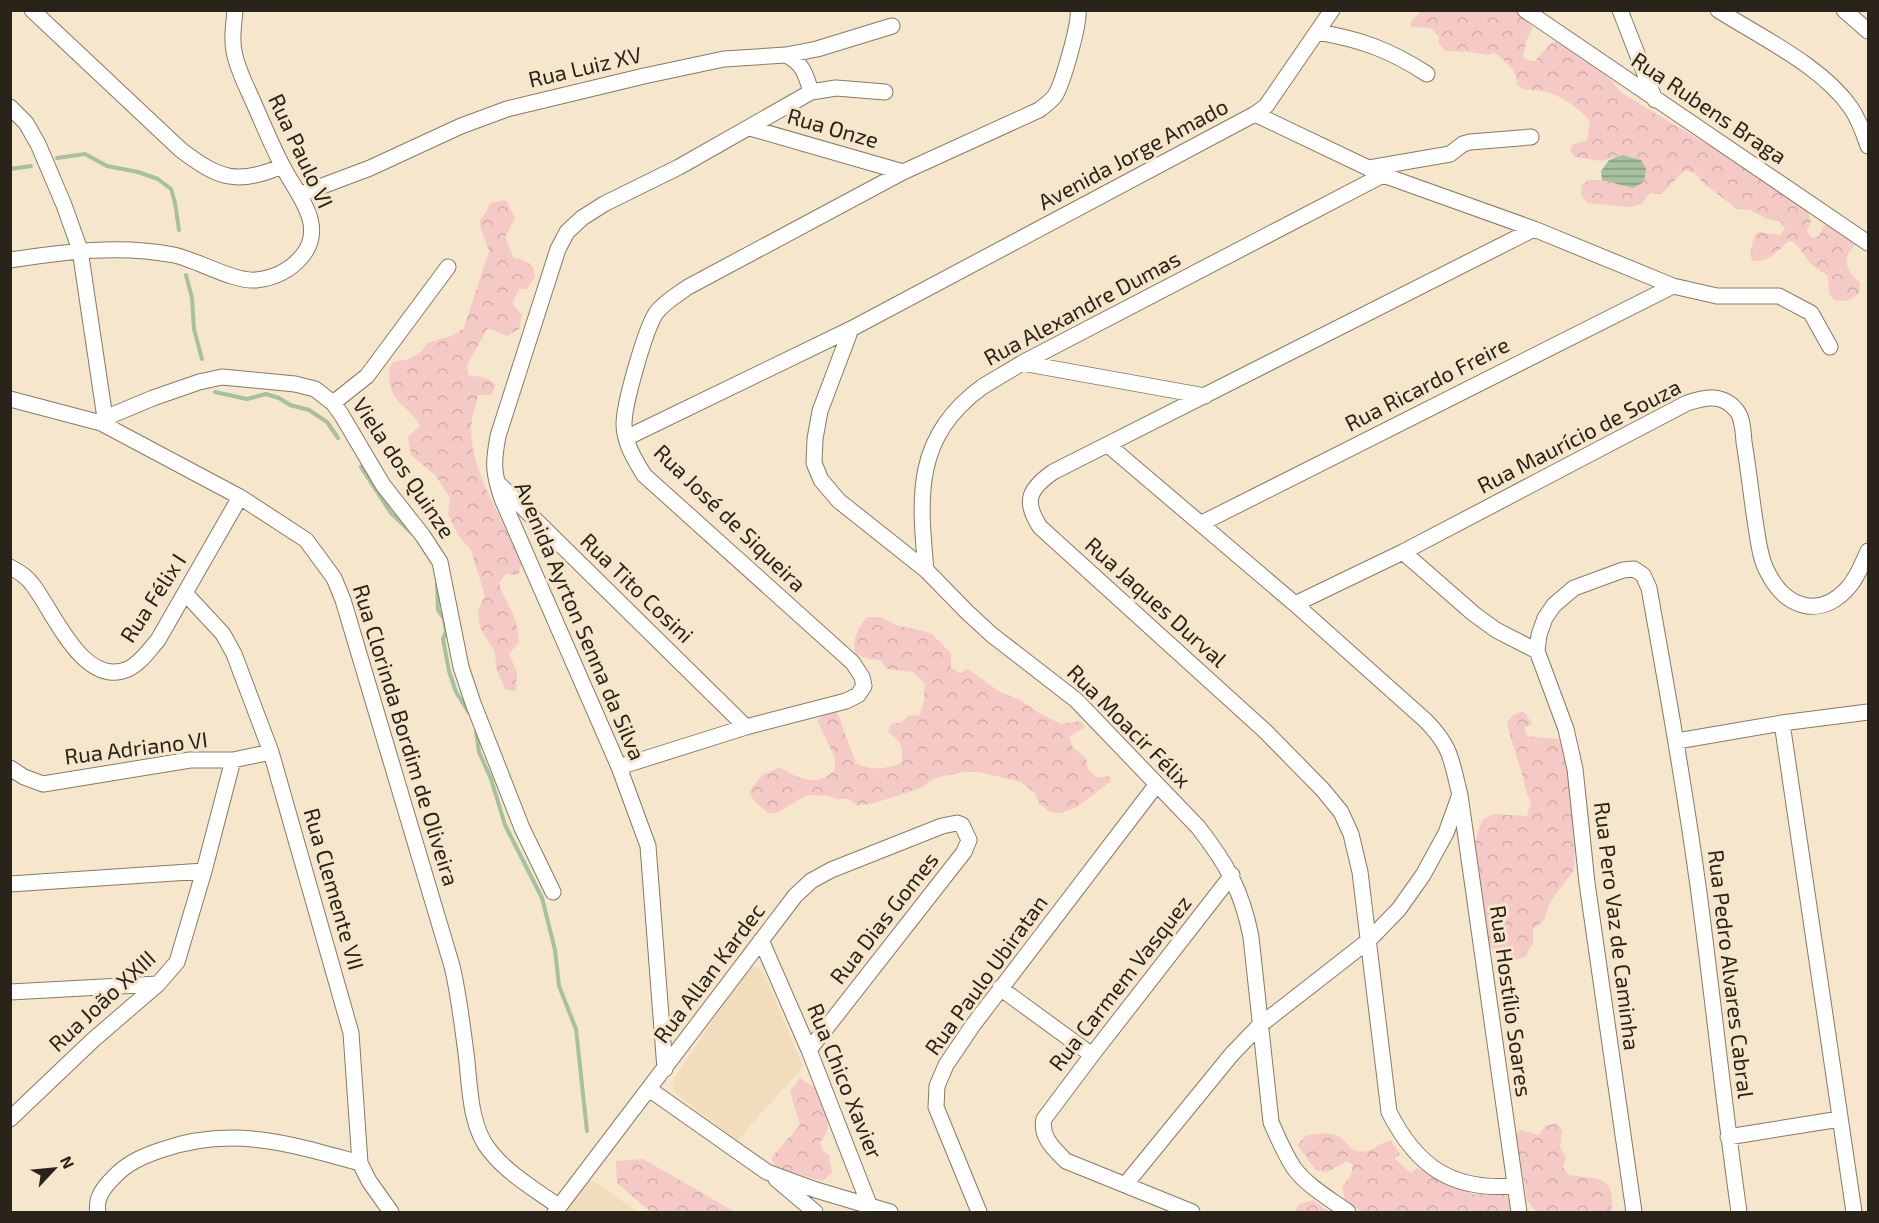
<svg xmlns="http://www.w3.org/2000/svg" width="1879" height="1223" viewBox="0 0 1879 1223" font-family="'Exo 2',sans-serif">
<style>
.built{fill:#f1ddbc}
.forest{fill:url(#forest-crowns)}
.water{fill:url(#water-rules)}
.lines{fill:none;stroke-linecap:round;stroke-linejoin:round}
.stream{stroke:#a6c19d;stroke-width:4}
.minor-casing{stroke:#887a63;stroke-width:17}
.minor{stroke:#fff;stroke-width:15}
.labels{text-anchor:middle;stroke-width:6;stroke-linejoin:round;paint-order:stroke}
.street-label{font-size:22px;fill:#292319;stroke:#f6e6cc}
</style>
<defs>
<pattern id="forest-crowns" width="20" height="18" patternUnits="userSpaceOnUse" patternTransform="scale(1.5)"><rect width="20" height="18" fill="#f5c9c6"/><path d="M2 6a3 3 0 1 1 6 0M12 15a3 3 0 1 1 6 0" fill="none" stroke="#d2acaa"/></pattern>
<pattern id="water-rules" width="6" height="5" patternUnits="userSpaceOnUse" patternTransform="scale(1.5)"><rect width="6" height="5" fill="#a6c19d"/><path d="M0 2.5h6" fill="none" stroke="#879c7f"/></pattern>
</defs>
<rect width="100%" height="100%" fill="#f6e6cc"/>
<path class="built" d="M752,966l5,1 8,9 38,90 -66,75 -60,-47 -4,-6v-7l72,-111z
M588,1178l50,34h-73z"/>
<path class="forest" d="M1419,11h96l8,4 10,12 -7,15 -3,16 11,4 17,-19 11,-3 42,33 19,21 156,93 27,20 5,14 -4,10 5,7 7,-2 4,-9 5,-5 23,14 4,9c-15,14 -8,26 5,38l-1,11 -13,7 -11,-1 -6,-6 -1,-18 -17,-12 -18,-23 -6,1c-9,10 -19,20 -34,19l-3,-6 4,-19 5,-4 21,3 5,-6 -5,-8 -13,-2 -17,-9 -13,-1 -34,-26 -7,-9 -10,-4c-8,5 -16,17 -25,24l-11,-1 -9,11 -11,3 -43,-4 -6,-9 1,-9 6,-5h14l19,5 1,-30 -21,6 -26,-4 -5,-6 3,-7 14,-3 3,-20c-15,-18 -41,-34 -65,-31l-8,-5c0,-16 -11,-23 -22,-32l-8,2 -16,-3 -25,-1 -7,-7v-8l-9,-8 -19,-1v-6l9,-8z
M506,200l9,18 -10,19 9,21 9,2 10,6 2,11 -8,12h-8l-7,15 10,10 -3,15 -12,7 -19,-8 -21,37 1,10 19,3 9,7 -5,10h-13c-2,10 -6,22 -7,32 -1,46 34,95 51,136l-4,12 -12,-1 -7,9c4,15 13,26 17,40 2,6 2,13 3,19l-10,12 8,18 -1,19 -11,-2 -9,-21 -1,-16 -15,-24 -2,-18 7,-14 -14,-46 -11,-12 -12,-24 2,-16 -14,-22 -25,-21 -3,-18 12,-11c-8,-18 -26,-20 -30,-42 -2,-9 -2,-13 3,-22l16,-3 12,-7 6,-9 24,-7 13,-8 25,-77 -10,-28 12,-20z
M867,617h13l16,8 35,8 20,20v15l9,5 8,-4 32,23 20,8 19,13 22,11 19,-3 5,6 -16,10 4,11 13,10 2,11 8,9 14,-2 1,5 -34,26 -16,6 -11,-1 -11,-9 -4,-10 -14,-11 -42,-10h-15l-21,4 -11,4 -9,7 -14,5 -38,12 -14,1 -8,-6h-12l-9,-3 -21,-1 -30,18h-9c-7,-7 -16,-12 -19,-21l12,-16 19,-9c19,13 38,20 55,3v-12l-18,-38 11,-9 9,1 19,51c15,8 30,6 45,0 3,-15 0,-23 -13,-31l3,-8 11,-2 6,-6 11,-1c7,-11 4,-19 6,-31l-12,-12 -26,-3 -6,-9 -12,-1 -14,-5c-3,-16 3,-25 12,-37z
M1523,711l10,13 -8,3 1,8c12,4 23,2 36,5l7,25 6,76 -1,29 -24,32 -6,18 -11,9v14l-8,14 -15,4 -14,-7 -10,-13 -12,-96 8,-25 11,-6 34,2 4,-14c-6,-11 -7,-20 -10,-32 -5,-16 -11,-31 -14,-48l6,-7z
M800,1078c5,4 12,7 16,12 11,13 18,40 4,52l3,8 6,6 3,16 -9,9 -46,-13 -6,-10 29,-33 -10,-34z
M1557,1123l5,8 -2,16 6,11 -3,9 6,8c27,4 48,-1 42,37h-74l-10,-12 -7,-42 -6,-22 6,-6 19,5 6,-9z
M1323,1133c4,1 11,1 15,3 11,6 12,19 30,15 9,-3 13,-9 23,-10l9,13 -5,5 16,14 6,-5 55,26h32l5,5 3,13h-150l-17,-12 -3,-13 9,-12 2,-10 -6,-4 -20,11 -11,-2 -19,-25 8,-9z
M643,1159l92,53h-84l-34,-29 -1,-22z
M1313,1200l16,12h-34l4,-8z"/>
<path class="water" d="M1622,155l19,5 5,9 -2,13 -11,6 -31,-8 -1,-9 8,-11z"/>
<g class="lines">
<path class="stream" d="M57,158l28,-4 22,12 31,6 20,7 13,10 4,14 4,27
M10,169l21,-3
M186,275l6,23 2,31 8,30
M215,392l32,7 19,-5 13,4 11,7 19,5 18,12 11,16
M361,467l30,46 22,21
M437,584l1,26 6,9 2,13 -3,7 6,32 7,21 13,21
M476,731l3,21 12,27 14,46 37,73 13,52 4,36 17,43 11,102"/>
<g class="minor-casing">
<path id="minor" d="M32,10l149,140c37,28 56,36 101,16
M1525,10l343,233
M1620,10l35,90
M1718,10c44,28 104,56 133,98 8,12 13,26 17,38
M1844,10l24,21
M1317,32c43,7 73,18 110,42
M786,55c17,8 20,20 25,37
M10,107l16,16 12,21 26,61 16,45 25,168
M1255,114l128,61 151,54 139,57 44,10h62l32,17 19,34
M750,128l153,44
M1369,168l81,-14 13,-10 7,-2 61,-5
M301,194l69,-26 91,-42 46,-17 137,-33 80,-17 62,-4 31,-6 75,-23
M10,260c54,-8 109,-16 164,-5 23,5 60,27 82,25 19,-2 35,-10 47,-25 24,-31 -8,-63 -21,-90 -10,-19 -18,-39 -27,-59 -7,-17 -18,-36 -21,-55 -3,-13 0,-27 1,-41
M851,329l-31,82 -5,28 -1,24 7,17 18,21 87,69 41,42 25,23 84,65 122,127c29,37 44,64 53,110l20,185c7,16 13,31 23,46 13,18 36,31 54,44
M1022,363l183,33
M10,399l91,24 139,74 66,43 28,38 9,22 109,366c7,29 10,58 14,87 4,31 3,73 24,98 18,23 46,39 68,55
M333,403l34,-27 81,-109
M101,423l4,-5 48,-20 46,-16 23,-5 73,7 20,5 18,14 8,11 42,71 40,51 17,26 21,105 12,36 49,125 31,64
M626,438l225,-109 404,-215 11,-8 66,-96
M1108,445l187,159 130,116c27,27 26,40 35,75l59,417
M500,485l246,242
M1202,523l471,-237
M1403,552l71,62 22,16 41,21
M10,567c8,4 17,10 22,17 21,26 51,105 96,85 13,-6 21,-19 30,-29l82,-143
M926,570c-7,-75 -12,-133 56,-183 13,-8 27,-16 40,-24l361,-188
M185,593l38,41 11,20 37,98 80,281 9,130 9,18 22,31
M1295,604l108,-52 284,-149c18,-6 36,-10 50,8 6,8 6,21 7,31 5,30 8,61 13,91 2,13 4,28 11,40 16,32 49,47 78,17 11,-11 16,-26 22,-39
M1782,723l72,489
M1677,741l105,-18 86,-11
M619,767l127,-40 100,-26 12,-6 6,-9 -2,-9 -9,-14 -209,-188c-9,-15 -20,-32 -20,-51 0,-20 21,-94 32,-111 8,-11 21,-18 32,-26l215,-115 136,-62c5,-4 11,-8 15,-13 8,-10 26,-74 24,-87
M10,768l14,9 19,7 147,-24h43l38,-8
M10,884l194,-13
M761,940l48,110 61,157
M1000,988l92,67
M10,992l148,-8
M665,1069l-17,-223 -29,-79 -117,-268c-9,-27 -9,-36 -4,-63l60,-187 9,-17 15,-14 22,-14 75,-37 132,-75 25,-4 49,4
M649,1089l118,83 49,18 74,22
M10,1119l83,-79 65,-56 19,-22 27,-91 29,-111
M1728,1137l112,-18
M776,1179l39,33
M1125,1185l107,-131 27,-28 109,-85 31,-32 24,-34 23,-42 13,-36
M1515,1186c-63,5 -98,-19 -126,-74l-29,-240 -9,-38 -10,-22 -18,-22 -58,-59 -225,-204c-17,-26 -11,-38 13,-55l481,-243
M98,1212c-3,-14 6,-25 16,-35 13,-14 29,-21 47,-27 72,-25 129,-6 199,13
M555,1212l240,-316 16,-15 20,-11 111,-44 15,-3 5,2 7,15 -5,12 -155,198
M979,1212l-43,-105 1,-21 9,-21 27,-40 184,-241
M1192,1212l-126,-51c-12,-12 -26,-24 -22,-42l48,-64 140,-180
M1634,1212l-47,-329 -12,-114 -9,-40 -29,-78 2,-16 6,-17 9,-13 20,-17 49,-18 11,-1 9,6 6,13c18,101 36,202 50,305 14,106 25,213 40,319"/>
</g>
<use href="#minor" class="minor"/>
</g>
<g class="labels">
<g class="street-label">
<text transform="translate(585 67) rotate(-13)" y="8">Rua Luiz XV</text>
<text transform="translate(1709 108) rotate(34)" y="8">Rua Rubens Braga</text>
<text transform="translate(833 128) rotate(16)" y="8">Rua Onze</text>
<text transform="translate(301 151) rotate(65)" y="8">Rua Paulo VI</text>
<text transform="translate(1133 154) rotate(-28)" y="8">Avenida Jorge Amado</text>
<text transform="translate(1082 308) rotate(-28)" y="8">Rua Alexandre Dumas</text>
<text transform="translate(1427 384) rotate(-27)" y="8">Rua Ricardo Freire</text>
<text transform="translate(1579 436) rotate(-27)" y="8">Rua Maurício de Souza</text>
<text transform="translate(404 468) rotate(56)" y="8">Viela dos Quinze</text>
<text transform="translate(730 518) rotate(44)" y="8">Rua José de Siqueira</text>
<text transform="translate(637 588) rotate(44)" y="8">Rua Tito Cosini</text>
<text transform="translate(153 598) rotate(-57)" y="8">Rua Félix I</text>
<text transform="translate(1156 602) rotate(42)" y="8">Rua Jaques Durval</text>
<text transform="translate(580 621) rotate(67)" y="8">Avenida Ayrton Senna da Silva</text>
<text transform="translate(1129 726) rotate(45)" y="8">Rua Moacir Félix</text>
<text transform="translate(406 735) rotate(73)" y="8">Rua Clorinda Bordim de Oliveira</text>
<text transform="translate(136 748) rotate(-7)" y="8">Rua Adriano VI</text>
<text transform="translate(334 889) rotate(74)" y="8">Rua Clemente VII</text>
<text transform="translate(884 918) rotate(-52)" y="8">Rua Dias Gomes</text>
<text transform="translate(1617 926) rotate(83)" y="8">Rua Pero Vaz de Caminha</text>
<text transform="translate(709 973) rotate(-53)" y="8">Rua Allan Kardec</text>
<text transform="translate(1731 974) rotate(83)" y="8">Rua Pedro Alvares Cabral</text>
<text transform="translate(986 975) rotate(-54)" y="8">Rua Paulo Ubiratan</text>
<text transform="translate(1120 983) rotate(-52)" y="8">Rua Carmem Vasquez</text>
<text transform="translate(102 1001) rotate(-43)" y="8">Rua João XXIII</text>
<text transform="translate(1511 1001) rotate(82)" y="8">Rua Hostílio Soares</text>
<text transform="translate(845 1081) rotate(68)" y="8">Rua Chico Xavier</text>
</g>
</g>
<rect width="1879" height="1223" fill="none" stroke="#292319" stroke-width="24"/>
<g transform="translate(54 1169) rotate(64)" stroke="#f6e6cc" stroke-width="4.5" paint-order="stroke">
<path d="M0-4.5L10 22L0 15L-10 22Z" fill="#292319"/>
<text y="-9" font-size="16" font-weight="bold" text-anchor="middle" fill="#292319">N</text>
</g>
</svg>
